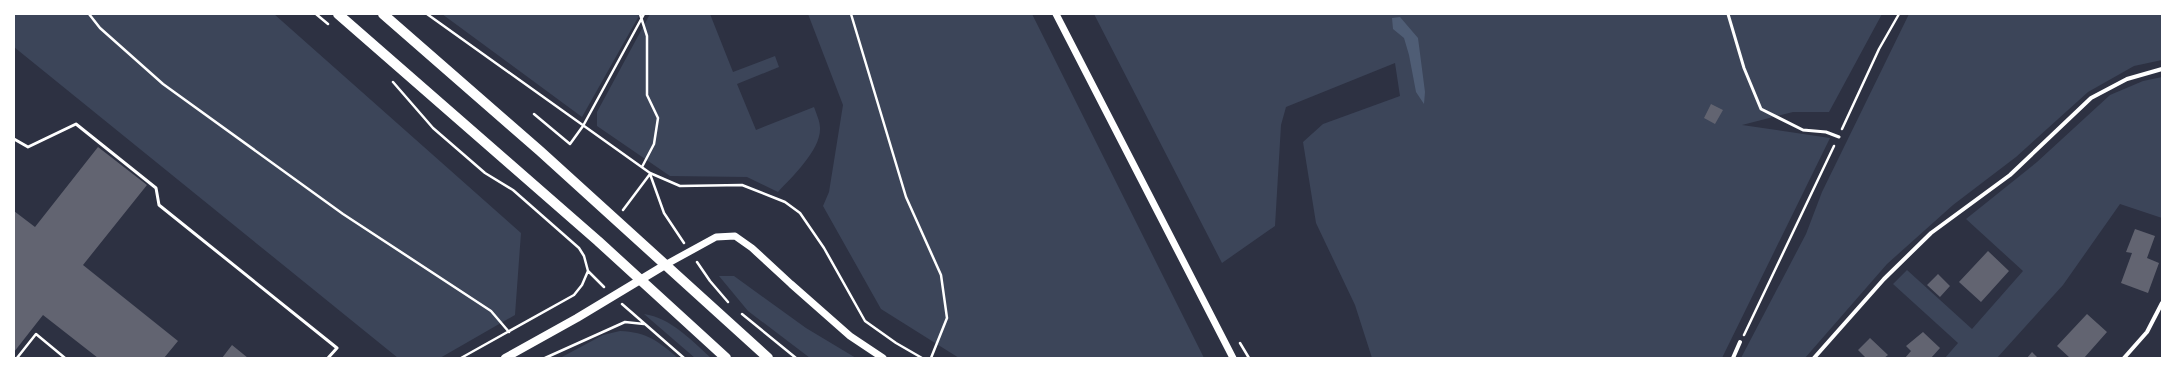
<svg xmlns="http://www.w3.org/2000/svg" width="2176" height="372" viewBox="0 0 2176 372" font-family="Signika,sans-serif">
<style>
.green{fill:#3c4559}
.water{fill:#4f5d75}
.building{fill:#626471}
.lines{fill:none;stroke-linecap:round;stroke-linejoin:round}
.path{stroke:#fff;stroke-width:2.5}
.service{stroke:#fff;stroke-width:3}
.minor{stroke:#fff;stroke-width:4}
.tertiary{stroke:#fff;stroke-width:7}
.secondary{stroke:#fff;stroke-width:8}
.primary{stroke:#fff;stroke-width:10}
</style>
<rect width="100%" height="100%" fill="#2d3142"/>
<path class="green" d="M14,14h260l247,219 -6,82 -75,43h-42l-384,-311z
M442,14h198l-58,103z
M650,14h60l23,58 42,-16 4,11 -42,17 19,46 58,-23c2,6 6,14 6,21 1,22 -28,49 -42,64l-31,-15 -77,-1 -73,-50v-14z
M808,14h224l172,344h-245l-78,-49 -58,-103 6,-14 14,-87z
M1094,14h788l-53,98h-36l-51,13 88,13 -108,220h-350l-17,-53 -39,-82 -13,-81 20,-18 77,-28 -5,-33 -109,44 -5,18 -6,101 -53,37z
M1909,14h253v46l-28,6 -46,26 -72,65 -63,48 -66,59 -82,94h-64l65,-124 16,-42z
M2162,77v141l-42,-14 -57,81 -66,73h-52l13,-15 -65,-59 14,-14 65,59 51,-58 -57,-52 71,-57 73,-67 33,-14z
M719,276h15l72,52 50,30h-46l-62,-47z
M644,314c27,4 47,26 67,44h-16z
M620,331c27,1 38,10 58,27h-118l43,-23z"/>
<path class="water" d="M1400,17l18,21 7,54 -1,12 -8,-12 -7,-37 -5,-17 -11,-9 -1,-11z"/>
<path class="building" d="M1711,104l12,6 -8,14 -11,-6z
M98,147l49,38 -64,80 95,76 -14,17h-66l-55,-43 -29,37v-141l21,16z
M2135,229l20,7 -8,22 12,5 -11,30 -27,-10 11,-30 -6,-1z
M1988,251l21,20 -28,31 -22,-20z
M1938,274l12,12 -10,11 -13,-12z
M2087,314l20,18 -23,26h-14l-13,-12z
M1923,332l17,16 -9,10h-26l6,-7 -5,-5z
M1870,338l18,17 -4,3h-18l-8,-8z
M232,345l16,13h-26z
M2032,352l6,6h-11z"/>
<g class="lines">
<path class="path" d="M89,14l11,14 63,56 180,130 148,97 18,21
M316,14l12,10
M427,14l223,159 30,13 62,-1 43,17 15,11 24,35 41,73 31,22 26,15
M640,14l7,22v59l11,23 -4,26 -12,23
M851,14l55,183 35,78 6,43 -16,40
M393,82l40,46 52,45 28,17 66,58 5,8 4,15 16,16
M534,114l36,30 13,-18 61,-112
M1842,129l37,-80 20,-35
M650,174l14,39 20,30
M623,210l27,-36
M697,262l13,19 18,21
M622,304l62,54
M742,314l54,44
M1744,335l90,-189
M1240,343l9,15
M17,358l19,-24 29,24
M461,358l113,-63 8,-10 6,-14
M545,358l80,-36 19,2"/>
<path class="service" d="M1728,14l16,54 17,41 42,21 23,2 13,5
M14,139l14,8 48,-23 80,64 3,17 178,143 -9,10"/>
<path class="minor" d="M1733,358l7,-16
M1814,358l70,-79 47,-46 79,-58 81,-77 36,-19 35,-10
M2124,358l23,-26 15,-29"/>
<path class="tertiary" d="M1056,14l177,344
M665,265l51,-28 19,-1 17,12 39,36 59,52 33,22"/>
<path class="secondary" d="M505,358l72,-40 88,-53"/>
<path class="primary" d="M338,14l260,227 128,117
M383,14l157,137 228,207"/>
</g>
<rect width="2176" height="372" fill="none" stroke="#ffffff" stroke-width="30"/>
</svg>
